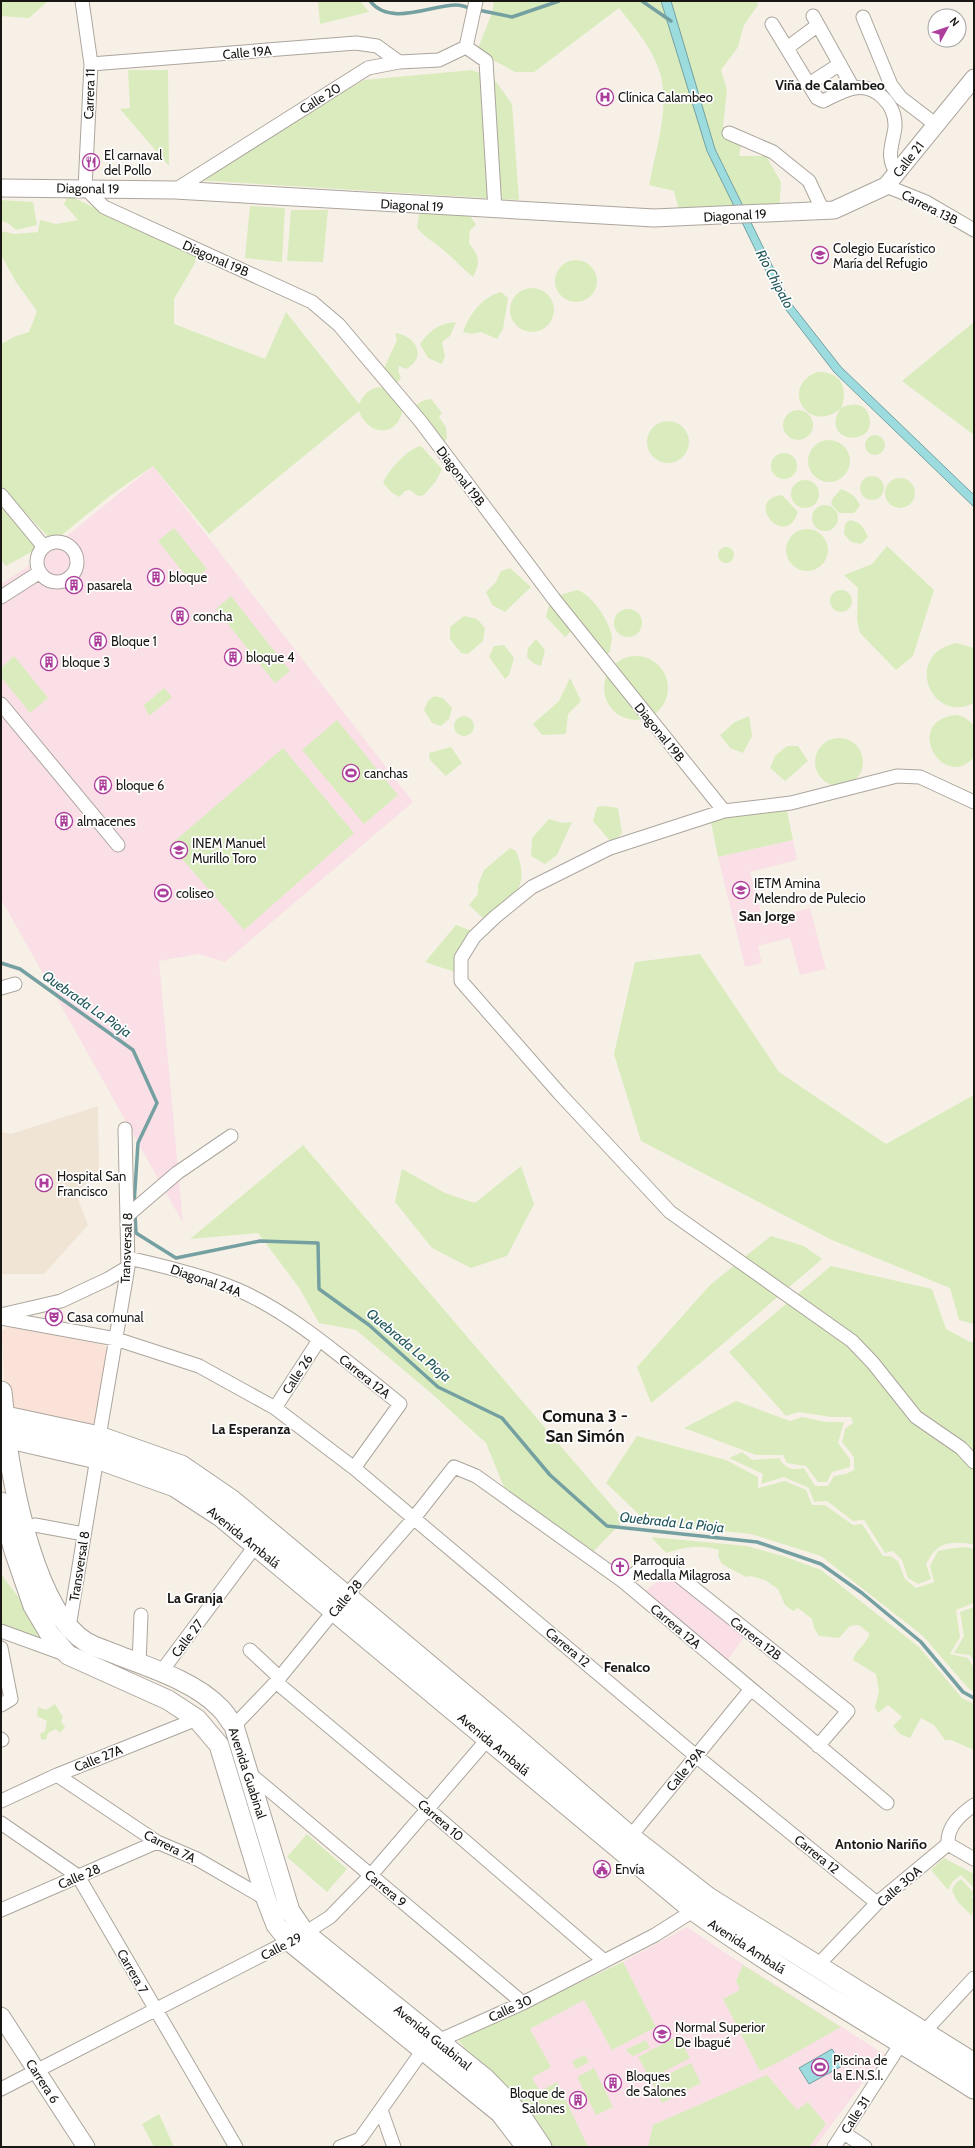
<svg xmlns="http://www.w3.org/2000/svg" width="975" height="2148" viewBox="0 0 975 2148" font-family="Cabin,sans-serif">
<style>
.commercial{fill:#fae2d8}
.built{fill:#f0e4d5}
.education{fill:#fae0e6}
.green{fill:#daecbe}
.water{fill:#9cdbde;stroke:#75a0a1}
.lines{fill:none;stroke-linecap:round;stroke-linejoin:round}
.stream{stroke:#75a0a1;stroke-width:3.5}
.minor-casing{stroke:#aca59d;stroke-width:15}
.tertiary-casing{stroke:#aca59d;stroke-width:19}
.secondary-casing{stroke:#aca59d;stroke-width:21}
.primary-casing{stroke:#aca59d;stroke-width:23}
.minor{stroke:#fff;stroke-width:13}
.tertiary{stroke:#fff;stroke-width:17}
.secondary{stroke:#fff;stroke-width:19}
.primary{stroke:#fff;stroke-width:21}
.labels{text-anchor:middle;stroke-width:3.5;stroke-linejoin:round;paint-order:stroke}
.street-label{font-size:13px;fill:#191714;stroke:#fff}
.poi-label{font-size:13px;fill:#191714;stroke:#fff;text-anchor:start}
.neighbourhood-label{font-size:14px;font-weight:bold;fill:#191714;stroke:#fff}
.water-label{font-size:14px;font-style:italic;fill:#22575b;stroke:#fff}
.district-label{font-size:17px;font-weight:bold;fill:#191714;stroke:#fff}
</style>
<rect width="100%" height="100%" fill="#f7f0e7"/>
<path class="commercial" d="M8,1326l96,19 5,5 -14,79 -80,-15 -10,-10 -3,-73z"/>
<path class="built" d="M98,1106l1,68 -24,18 13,33 -44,49h-43v-142l10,2z"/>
<path class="education" d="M153,466l260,336 -188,160 -26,-8 -40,7 24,262 -182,-324v-315l35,-23z
M793,840l4,20 -47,12 13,48 47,-12 16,61 -26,6 -10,-37 -32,8 4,17 -17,4 -27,-110z
M666,1574l81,59 -20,28 -83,-69z
M687,1927l37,25 160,102 -69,93h-267l-2,-6 -88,-101 165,-78z"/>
<path class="green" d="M1,1h47l-19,17 -28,-2z
M318,1h42l9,11 -49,12z
M494,1h262l2,4 -14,20 -6,22 -17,23 6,20 -4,37 20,7 -4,22h27l15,26 -2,29 -100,-1 -5,-19 -25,-6c7,-37 23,-82 9,-118 -8,-22 -25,-41 -39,-59l-85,64h-19l-38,-21 15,-38z
M128,70h40l1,96 -49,-57 10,-1z
M472,70l22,9 18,25 7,96 -324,-20 169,-100z
M68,195l122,59 10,-9 -6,20 -20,34v25l91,35 21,-47 73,92c6,-12 12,-18 27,-17l17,20c-3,30 -34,31 -44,4l-150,123 -56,-68 -42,29 -58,47 -52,-55v-143l15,-8 13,-4 8,-21 -21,-29 -15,-27v-24l14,3 23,-2 2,-12 16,4 22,-4 -14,-16z
M1,200l32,2 4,23 -21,5 -8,-7 -7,-2z
M250,206l35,2 -3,54 -37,-4z
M291,210h37l-5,52 -36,-1z
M460,213l11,4 5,8 -6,5 -1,13c10,13 12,19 4,34 -11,-9 -21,-20 -32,-29 -9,-7 -17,-12 -24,-20l2,-14z
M555 281a21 21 0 1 1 42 0a21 21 0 1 1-42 0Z
M510 310a22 22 0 1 1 44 0a22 22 0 1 1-44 0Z
M501,292l7,6 -5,31 -6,10 -16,-7 -9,2 -9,-2c6,-17 19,-35 38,-40z
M456,322l-6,14 -8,6 3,14 -3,8 -14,-6 -8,-14c10,-14 19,-21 36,-22z
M974,322v113l-72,-54z
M395,333c12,1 28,13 21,27 -2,4 -6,6 -10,9l-7,-3 -1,5 3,7 -7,9 -13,-12 16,-35z
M817,372c24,-1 32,16 24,36 10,-5 24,-6 28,8 9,32 -50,28 -29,-7 -32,26 -61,-22 -23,-37z
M431,399l11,14 -3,4 7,10 1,11 -4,6 -19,-8 -16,-21c5,-9 12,-15 23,-16z
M783 425a15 15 0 1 1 30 0a15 15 0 1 1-30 0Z
M647 442a21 21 0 1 1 42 0a21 21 0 1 1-42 0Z
M865 445a10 10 0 1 1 20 0a10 10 0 1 1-20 0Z
M808 461a21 21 0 1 1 42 0a21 21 0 1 1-42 0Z
M421,446l21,23 -6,12 -12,14 -6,1 -8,-6 -5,1 -6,6 -8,-5 -8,-9c4,-11 25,-35 38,-37z
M771 466a13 13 0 1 1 26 0a13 13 0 1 1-26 0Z
M860 488a12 12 0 1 1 24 0a12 12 0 1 1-24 0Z
M885 493a15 15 0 1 1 30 0a15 15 0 1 1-30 0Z
M791 494a14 14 0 1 1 28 0a14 14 0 1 1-28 0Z
M841,489c10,4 15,7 19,17l-6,7h-15l-8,-9 2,-6z
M1,495l43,50 -38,21 -5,-6z
M782,495l16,17c-12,39 -56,-12 -16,-17z
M812 518a13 13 0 1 1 26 0a13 13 0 1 1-26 0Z
M850,520c10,2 14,7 18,17l-7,7 -10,-2 -7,-8 1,-10z
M174,528l33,41 -16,13 -33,-41z
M786 550a21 21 0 1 1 42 0a21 21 0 1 1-42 0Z
M887,546l47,44 -21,66 -17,14 -36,-37 -3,-13 1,-32 -14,-13 28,-11z
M718 555a8 8 0 1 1 16 0a8 8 0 1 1-16 0Z
M510,568l21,19 -26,25 -13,-7 -6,-13 10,-10 5,-11z
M830 601a11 11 0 1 1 22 0a11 11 0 1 1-22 0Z
M577,590c15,4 33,32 35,47 0,4 -2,10 -2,15l-3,2 -31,-27 -11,10 -19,-20c5,-23 12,-21 31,-27z
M231,596l59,75 -15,12 -59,-74z
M614 623a14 14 0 1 1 28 0a14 14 0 1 1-28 0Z
M464,616l13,3 8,9 -2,13 -15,13 -7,-1 -11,-14v-12z
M536,639l9,11 -4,16 -8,-3 -6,-6 1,-9z
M957,643l17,5v55c-45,22 -71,-50 -17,-60z
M504,645l10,13 -5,17 -4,4 -16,-22 5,-11z
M604 688a32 32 0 1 1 64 0a32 32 0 1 1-64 0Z
M14,656l34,42 -18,15 -29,-36v-9z
M570,678l11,23 -13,13 -2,20 -24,1 -9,-11 26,-23z
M164,688l8,9 -23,19 -5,-11z
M434,696l9,2 9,10 -3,11 -8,7 -9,-3 -8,-13 4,-9z
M957,715l7,2 10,8v32c-31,36 -73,-37 -17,-42z
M749,716l3,20 -9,17 -13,-5 -10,-13 15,-13z
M454 726a10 10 0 1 1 20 0a10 10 0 1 1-20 0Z
M337,720l61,75 -34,29 -62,-74z
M815 762a24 24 0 1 1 48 0a24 24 0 1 1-48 0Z
M787,746h11l10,15 -23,20 -15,-13 5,-12z
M451,747l11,16 -16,13 -16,-16 -1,-7z
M283,748l71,85 -110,97 -74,-85z
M605,806l13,2 4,25 -10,10 -19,-22 4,-14z
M787,811l6,29 -75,17 -7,-35 17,-5z
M549,819l13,4 10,-1 -15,33 -12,9 -14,-8 1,-18z
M510,848l6,3c16,39 -5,47 -32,68l-15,-14 9,-11v-9l6,-15z
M456,925l16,6 -6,20 1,25 -42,-14z
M700,954l79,118 107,72 88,-49v229l-15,-4 -9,-32 -118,-48 -191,-99 -27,-87 21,-92z
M303,1145l321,375 -32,33 -84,-56 -22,-54 -55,-50 -75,-63 -37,-7 -19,-34 -42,-56 -68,6z
M521,1166l13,38 -27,52 -36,12 -39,-20 -37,-46 7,-33 43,24 30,10z
M771,1236l33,10 18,13 -118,101 -53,43 -14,-36 73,-82z
M831,1266l101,23 14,40 24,13h4v203c-10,-3 -30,-4 -38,5 -4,3 -7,9 -10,14l5,15 -13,5 -10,-6 -6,-18 -9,-9 -8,2 -21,-33 -11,1 -26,-20 -13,1 -5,-14 -25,-11 -23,7 2,-10 -34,-16 13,-6 10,8 27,-2c6,10 13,13 25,10l11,18h13l6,-10 12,-2 8,-4v-13l-12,-15 3,-13 8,-6 -2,-6h-20l-32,-5 -13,4 -57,-64z
M736,1401l54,20 12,-4 24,5h18l-6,21 12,16v8l-18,5 -5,10h-9l-12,-16 -19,-3 -4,-8h-27l-72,-27z
M637,1436l89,24 32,17v11l27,-7 21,9 6,15h13l28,20 9,-1 21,32h7l8,5 7,18 11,9 18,-6 -4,-16 8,-15c11,-2 25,-6 36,-2v54l-18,7 4,27 -10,17 18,4 6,10v24l-6,-4 -45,-52 -102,-80 -70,-22 -102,-10 -43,-41z
M651,1537l96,9 36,10 38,14 98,77 43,51 12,6v46l-23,-10h-6l-11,-15 -13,-7 -11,20 -10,-4 -7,-8 9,-9 -14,-12 -10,8 -3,-6 4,-16 -3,-17 -23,-14c4,-13 15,-16 16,-27l-10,-8 -9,1 -11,12 -20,-2 -5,-8 -2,-9 -14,-11 -5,3 -8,-6 -7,-16 -13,-9 -14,-4 -5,1 -24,-13 -4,-8 1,-6c-18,-6 -35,-3 -53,3z
M1,1574l38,51 13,23 -51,-21z
M974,1607v54l-4,-6 -16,-2 10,-17 -4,-24z
M55,1704l8,13 -2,5 4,5 -5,6 -4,-4 -8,4 -2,7 -5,-1 -1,-5 5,-3 2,-10 -10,-5 1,-9 8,3z
M307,1834l40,35 -20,23 -40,-35z
M944,1858l30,16v14l-13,-13 -8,6 -5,9 -17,-20z
M961,1879l13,14 -3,4 3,1 -2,18 -15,-15 -5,-11 3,-6z
M623,1962l33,65 -44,23 -28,-50 -54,29 21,38 -19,11 8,13 17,-9 31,65h-40l-2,-6 -88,-101z
M743,1965l98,62 -60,34 -21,10 -37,-72 17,-9 -4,-9z
M678,2036l12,22 -40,21 -12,-22z
M646,2040l4,8 -17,8 -8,-6z
M585,2055l4,7 -13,7 -4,-8z
M691,2063l10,20 -39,20 -10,-21z
M594,2068l19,39 -17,8 -19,-38z
M767,2075l30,35 11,-8 18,22 -17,23h-161l5,-22z
M159,2114l15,33h-20l-12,-23z"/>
<path class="water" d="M661,1h10l44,148 75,153 51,65 133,128v12l-140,-135 -51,-66 -76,-155z
M832,2049l10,17 -33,18 -10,-16z"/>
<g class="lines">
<path class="stream" d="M370,1c20,26 61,4 86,4 5,0 11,2 16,4
M642,1l29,20
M478,10l34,7 47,-16
M1,963l19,6 113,81 24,53 -19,40 -4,61
M135,1214l1,19 40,25 84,-17 58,2 1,46 50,36 69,62 64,31 48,57 57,51 150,16 64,22 41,29 59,49 42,50 11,6"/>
<g class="minor-casing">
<path id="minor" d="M82,1l9,63 -6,124 19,19 208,95 27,23 82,97 133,177 170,212
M813,16l40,72
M863,17l28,68 10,13 34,26
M772,24l45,74 6,3c9,-4 20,-11 31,-13 22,-4 42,17 41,39 -2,18 -10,28 2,47
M466,47l10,-46
M787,48l31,-23
M91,64l265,-21 21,3 22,16
M809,84l31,-20
M729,133l44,19 36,29 14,30
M886,186l40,16 48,28
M175,190l193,-122 31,-6 40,-2 27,-13 20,14 9,149
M1,495l43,52
M37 562a20 20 0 1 1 40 0a20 20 0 1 1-40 0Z
M1,597l39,-25
M1,704l117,141
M974,802l-54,-25 -23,-1 -106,27 -67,8 -114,37 -78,39 -37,30 -21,20 -13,21v23l99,113 110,118 182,129 21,22 43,54 45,31 13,14
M1,988l14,-4
M128,1215l49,-42 54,-37
M128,1258c36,8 74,17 108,31 57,24 115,76 164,115l-46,64
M1,1315l60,-14 47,-22 20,-12
M1,1318l115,21 83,27 76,42 79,60 342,288 181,147
M275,1408l44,-68
M99,1437l29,-170 -3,-138
M35,1525l49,9
M624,1582l18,-14 23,-3 183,146 -30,35
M69,1627l28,-169
M1,1631l66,24
M1,1648l10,51 -10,6
M250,1650l30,28
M139,1664l2,-49
M161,1672l95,-127
M276,1682l153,128 174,150
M234,1726l42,-44 70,-86 68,-78 40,-51 22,9 148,106 263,221
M1,1739l1,1
M249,1773l274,230
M57,1775l100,67 40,17 69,40
M1,1801l56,-26 140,-56
M1,1823l77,53 158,271
M625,1843l126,-154
M948,1844l26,15
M1,1910l156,-68
M817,1966l60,-63 71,-59c-1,-18 12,-29 26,-39
M924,2032l50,-54
M1,2089l304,-156 25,-16 41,-42 121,-141
M381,2110l13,37
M844,2133l21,14
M340,2147l20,-8 63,-89 15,-9 85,-38 132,-68 44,-28
M834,2147l68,-105"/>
</g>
<g class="tertiary-casing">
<path id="tertiary" d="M1,188l174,2 479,28 180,-8 52,-24 88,-108
M1,2016l85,131"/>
</g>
<g class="secondary-casing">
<path id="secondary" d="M6,1437c8,55 30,174 80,205 10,6 23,9 34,14 31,12 75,26 99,51 6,5 10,13 15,19l56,185 15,22 181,146 34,35 22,33
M1,1502l13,49 19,55 16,27 19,22 100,45 29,19 22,26 47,154 10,26 13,16 211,172 26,34"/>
</g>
<g class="primary-casing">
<path id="primary" d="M1,1392l4,37
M1,1416l98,21 82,29 51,35 268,224 130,112 78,61 266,166
M1,1436l96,22 78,28 46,30 474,395c90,64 186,117 279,177"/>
</g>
<use href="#minor" class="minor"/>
<use href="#tertiary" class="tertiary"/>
<use href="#secondary" class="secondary"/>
<use href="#primary" class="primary"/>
</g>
<defs>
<g id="hospital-ring" transform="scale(0.9)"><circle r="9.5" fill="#fff" stroke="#ac3d9b" stroke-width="1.5"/><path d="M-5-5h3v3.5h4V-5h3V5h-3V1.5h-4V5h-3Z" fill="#ac3d9b"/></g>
<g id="restaurant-ring" transform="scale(0.9)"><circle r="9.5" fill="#fff" stroke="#ac3d9b" stroke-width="1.5"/><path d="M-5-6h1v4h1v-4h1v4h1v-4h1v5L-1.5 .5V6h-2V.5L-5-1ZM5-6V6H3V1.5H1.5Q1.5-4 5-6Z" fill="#ac3d9b"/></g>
<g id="school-ring" transform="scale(0.9)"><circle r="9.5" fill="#fff" stroke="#ac3d9b" stroke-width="1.5"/><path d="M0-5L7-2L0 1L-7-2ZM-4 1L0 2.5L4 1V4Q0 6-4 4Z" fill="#ac3d9b"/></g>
<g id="building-ring" transform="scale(0.9)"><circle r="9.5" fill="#fff" stroke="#ac3d9b" stroke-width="1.5"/><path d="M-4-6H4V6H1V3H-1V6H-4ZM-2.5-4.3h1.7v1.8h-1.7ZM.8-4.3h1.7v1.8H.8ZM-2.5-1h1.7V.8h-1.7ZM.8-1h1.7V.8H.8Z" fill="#ac3d9b"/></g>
<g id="stadium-ring" transform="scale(0.9)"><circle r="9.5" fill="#fff" stroke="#ac3d9b" stroke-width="1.5"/><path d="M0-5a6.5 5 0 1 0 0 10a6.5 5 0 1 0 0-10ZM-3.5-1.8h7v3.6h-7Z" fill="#ac3d9b"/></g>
<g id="theatre-ring" transform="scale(0.9)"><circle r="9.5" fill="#fff" stroke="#ac3d9b" stroke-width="1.5"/><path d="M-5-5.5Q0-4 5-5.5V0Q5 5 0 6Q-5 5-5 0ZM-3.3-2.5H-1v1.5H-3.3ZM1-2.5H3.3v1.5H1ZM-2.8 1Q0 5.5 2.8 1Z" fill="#ac3d9b"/></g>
<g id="church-ring" transform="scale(0.9)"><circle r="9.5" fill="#fff" stroke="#ac3d9b" stroke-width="1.5"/><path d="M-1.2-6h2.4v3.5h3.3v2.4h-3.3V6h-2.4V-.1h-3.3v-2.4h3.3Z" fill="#ac3d9b"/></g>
<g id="civic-ring" transform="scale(0.9)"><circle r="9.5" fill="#fff" stroke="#ac3d9b" stroke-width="1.5"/><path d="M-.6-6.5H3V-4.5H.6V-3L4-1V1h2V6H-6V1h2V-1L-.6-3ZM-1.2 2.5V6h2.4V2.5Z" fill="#ac3d9b"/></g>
<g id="university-ring" transform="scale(0.9)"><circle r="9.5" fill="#fff" stroke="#ac3d9b" stroke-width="1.5"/><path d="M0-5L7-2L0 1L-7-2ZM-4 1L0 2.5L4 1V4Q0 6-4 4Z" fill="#ac3d9b"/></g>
</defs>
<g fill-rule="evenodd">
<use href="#hospital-ring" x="605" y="97"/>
<use href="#restaurant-ring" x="91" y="162"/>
<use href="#school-ring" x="820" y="255"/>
<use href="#building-ring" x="156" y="577"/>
<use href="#building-ring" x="74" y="585"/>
<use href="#building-ring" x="180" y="616"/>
<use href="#building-ring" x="98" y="641"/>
<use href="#building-ring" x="233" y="657"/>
<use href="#building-ring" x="49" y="662"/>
<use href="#stadium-ring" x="351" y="773"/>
<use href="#building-ring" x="103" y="785"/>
<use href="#building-ring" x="64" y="821"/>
<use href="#school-ring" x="179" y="850"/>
<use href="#school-ring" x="741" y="890"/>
<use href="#stadium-ring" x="163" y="893"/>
<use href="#hospital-ring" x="44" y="1183"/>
<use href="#theatre-ring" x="54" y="1317"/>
<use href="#church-ring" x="620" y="1567"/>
<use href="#civic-ring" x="602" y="1869"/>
<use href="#university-ring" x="662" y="2034"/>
<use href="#stadium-ring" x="820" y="2067"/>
<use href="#building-ring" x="613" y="2083"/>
<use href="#building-ring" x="578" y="2100"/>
</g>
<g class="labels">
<g class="street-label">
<text transform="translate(247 52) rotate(-5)" y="5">Calle 19A</text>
<text transform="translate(89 94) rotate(-88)" y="5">Carrera 11</text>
<text transform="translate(320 98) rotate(-32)" y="5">Calle 20</text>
<text transform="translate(908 159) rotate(-52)" y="5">Calle 21</text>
<text transform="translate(88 188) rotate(1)" y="5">Diagonal 19</text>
<text transform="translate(412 205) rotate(3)" y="5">Diagonal 19</text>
<text transform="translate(930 207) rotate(27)" y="5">Carrera 13B</text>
<text transform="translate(735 215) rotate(-3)" y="5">Diagonal 19</text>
<text transform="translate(216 258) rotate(24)" y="5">Diagonal 19B</text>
<text transform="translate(461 476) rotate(53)" y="5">Diagonal 19B</text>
<text transform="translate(660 732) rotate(51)" y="5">Diagonal 19B</text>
<text transform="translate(126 1248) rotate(-88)" y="5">Transversal 8</text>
<text transform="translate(206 1280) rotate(19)" y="5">Diagonal 24A</text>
<text transform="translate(297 1374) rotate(-57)" y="5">Calle 26</text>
<text transform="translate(365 1376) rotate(39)" y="5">Carrera 12A</text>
<text transform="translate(244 1537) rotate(39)" y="5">Avenida Ambalá</text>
<text transform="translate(79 1566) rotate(-81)" y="5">Transversal 8</text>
<text transform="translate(345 1598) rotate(-50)" y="5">Calle 28</text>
<text transform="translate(676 1626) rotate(40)" y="5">Carrera 12A</text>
<text transform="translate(187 1638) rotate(-53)" y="5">Calle 27</text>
<text transform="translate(756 1638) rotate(38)" y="5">Carrera 12B</text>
<text transform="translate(568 1647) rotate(40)" y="5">Carrera 12</text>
<text transform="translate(494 1744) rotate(40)" y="5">Avenida Ambalá</text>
<text transform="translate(98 1758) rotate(-22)" y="5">Calle 27A</text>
<text transform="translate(685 1769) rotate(-51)" y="5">Calle 29A</text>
<text transform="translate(248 1773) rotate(72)" y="5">Avenida Guabinal</text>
<text transform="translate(441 1820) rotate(41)" y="5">Carrera 10</text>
<text transform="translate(170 1846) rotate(27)" y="5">Carrera 7A</text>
<text transform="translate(817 1854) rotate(39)" y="5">Carrera 12</text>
<text transform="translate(79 1876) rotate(-23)" y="5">Calle 28</text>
<text transform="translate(899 1886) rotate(-41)" y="5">Calle 30A</text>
<text transform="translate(386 1888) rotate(40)" y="5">Carrera 9</text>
<text transform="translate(281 1946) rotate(-27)" y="5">Calle 29</text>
<text transform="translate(747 1946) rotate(33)" y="5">Avenida Ambalá</text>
<text transform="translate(133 1971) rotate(60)" y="5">Carrera 7</text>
<text transform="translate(510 2008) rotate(-25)" y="5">Calle 30</text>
<text transform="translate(433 2037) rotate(39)" y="5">Avenida Guabinal</text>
<text transform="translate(43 2081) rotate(57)" y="5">Carrera 6</text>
<text transform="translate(855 2115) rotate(-57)" y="5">Calle 31</text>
</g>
<g class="poi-label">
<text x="618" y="102">Clínica Calambeo</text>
<text x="104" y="160">El carnaval<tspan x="104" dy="15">del Pollo</tspan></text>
<text x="833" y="253">Colegio Eucarístico<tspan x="833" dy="15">María del Refugio</tspan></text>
<text x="169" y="582">bloque</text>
<text x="87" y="590">pasarela</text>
<text x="193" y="621">concha</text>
<text x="111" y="646">Bloque 1</text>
<text x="246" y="662">bloque 4</text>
<text x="62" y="667">bloque 3</text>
<text x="364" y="778">canchas</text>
<text x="116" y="790">bloque 6</text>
<text x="77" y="826">almacenes</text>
<text x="192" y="848">INEM Manuel<tspan x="192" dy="15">Murillo Toro</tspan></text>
<text x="754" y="888">IETM Amina<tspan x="754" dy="15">Melendro de Pulecio</tspan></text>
<text x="176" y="898">coliseo</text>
<text x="57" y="1181">Hospital San<tspan x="57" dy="15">Francisco</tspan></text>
<text x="67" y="1322">Casa comunal</text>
<text x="633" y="1565">Parroquia<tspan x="633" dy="15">Medalla Milagrosa</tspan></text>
<text x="615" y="1874">Envía</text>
<text x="675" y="2032">Normal Superior<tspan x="675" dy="15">De Ibagué</tspan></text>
<text x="833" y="2065">Piscina de<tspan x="833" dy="15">la E.N.S.I.</tspan></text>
<text x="626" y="2081">Bloques<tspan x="626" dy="15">de Salones</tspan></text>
<text x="565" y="2098" text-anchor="end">Bloque de<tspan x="565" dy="15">Salones</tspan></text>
</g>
<g class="neighbourhood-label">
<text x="830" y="90">Viña de Calambeo</text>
<text x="767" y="921">San Jorge</text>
<text x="251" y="1434">La Esperanza</text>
<text x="195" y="1603">La Granja</text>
<text x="627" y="1672">Fenalco</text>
<text x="881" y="1849">Antonio Nariño</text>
</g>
<g class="water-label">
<text transform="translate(775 279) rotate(62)" y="5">Río Chipalo</text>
<text transform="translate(87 1004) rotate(35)" y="5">Quebrada La Pioja</text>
<text transform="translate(409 1345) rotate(40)" y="5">Quebrada La Pioja</text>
<text transform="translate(672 1522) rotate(6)" y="5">Quebrada La Pioja</text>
</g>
<g class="district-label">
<text x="585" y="1422">Comuna 3 -<tspan x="585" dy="20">San Simón</tspan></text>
</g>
</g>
<rect width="975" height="2148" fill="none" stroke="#191714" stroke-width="4"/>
<g transform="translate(947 28) rotate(50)"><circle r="19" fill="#ffffff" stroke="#a3a2a1"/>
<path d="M0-3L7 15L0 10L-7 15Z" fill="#ac3d9b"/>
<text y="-6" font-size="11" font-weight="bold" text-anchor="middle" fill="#191714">N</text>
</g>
</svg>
